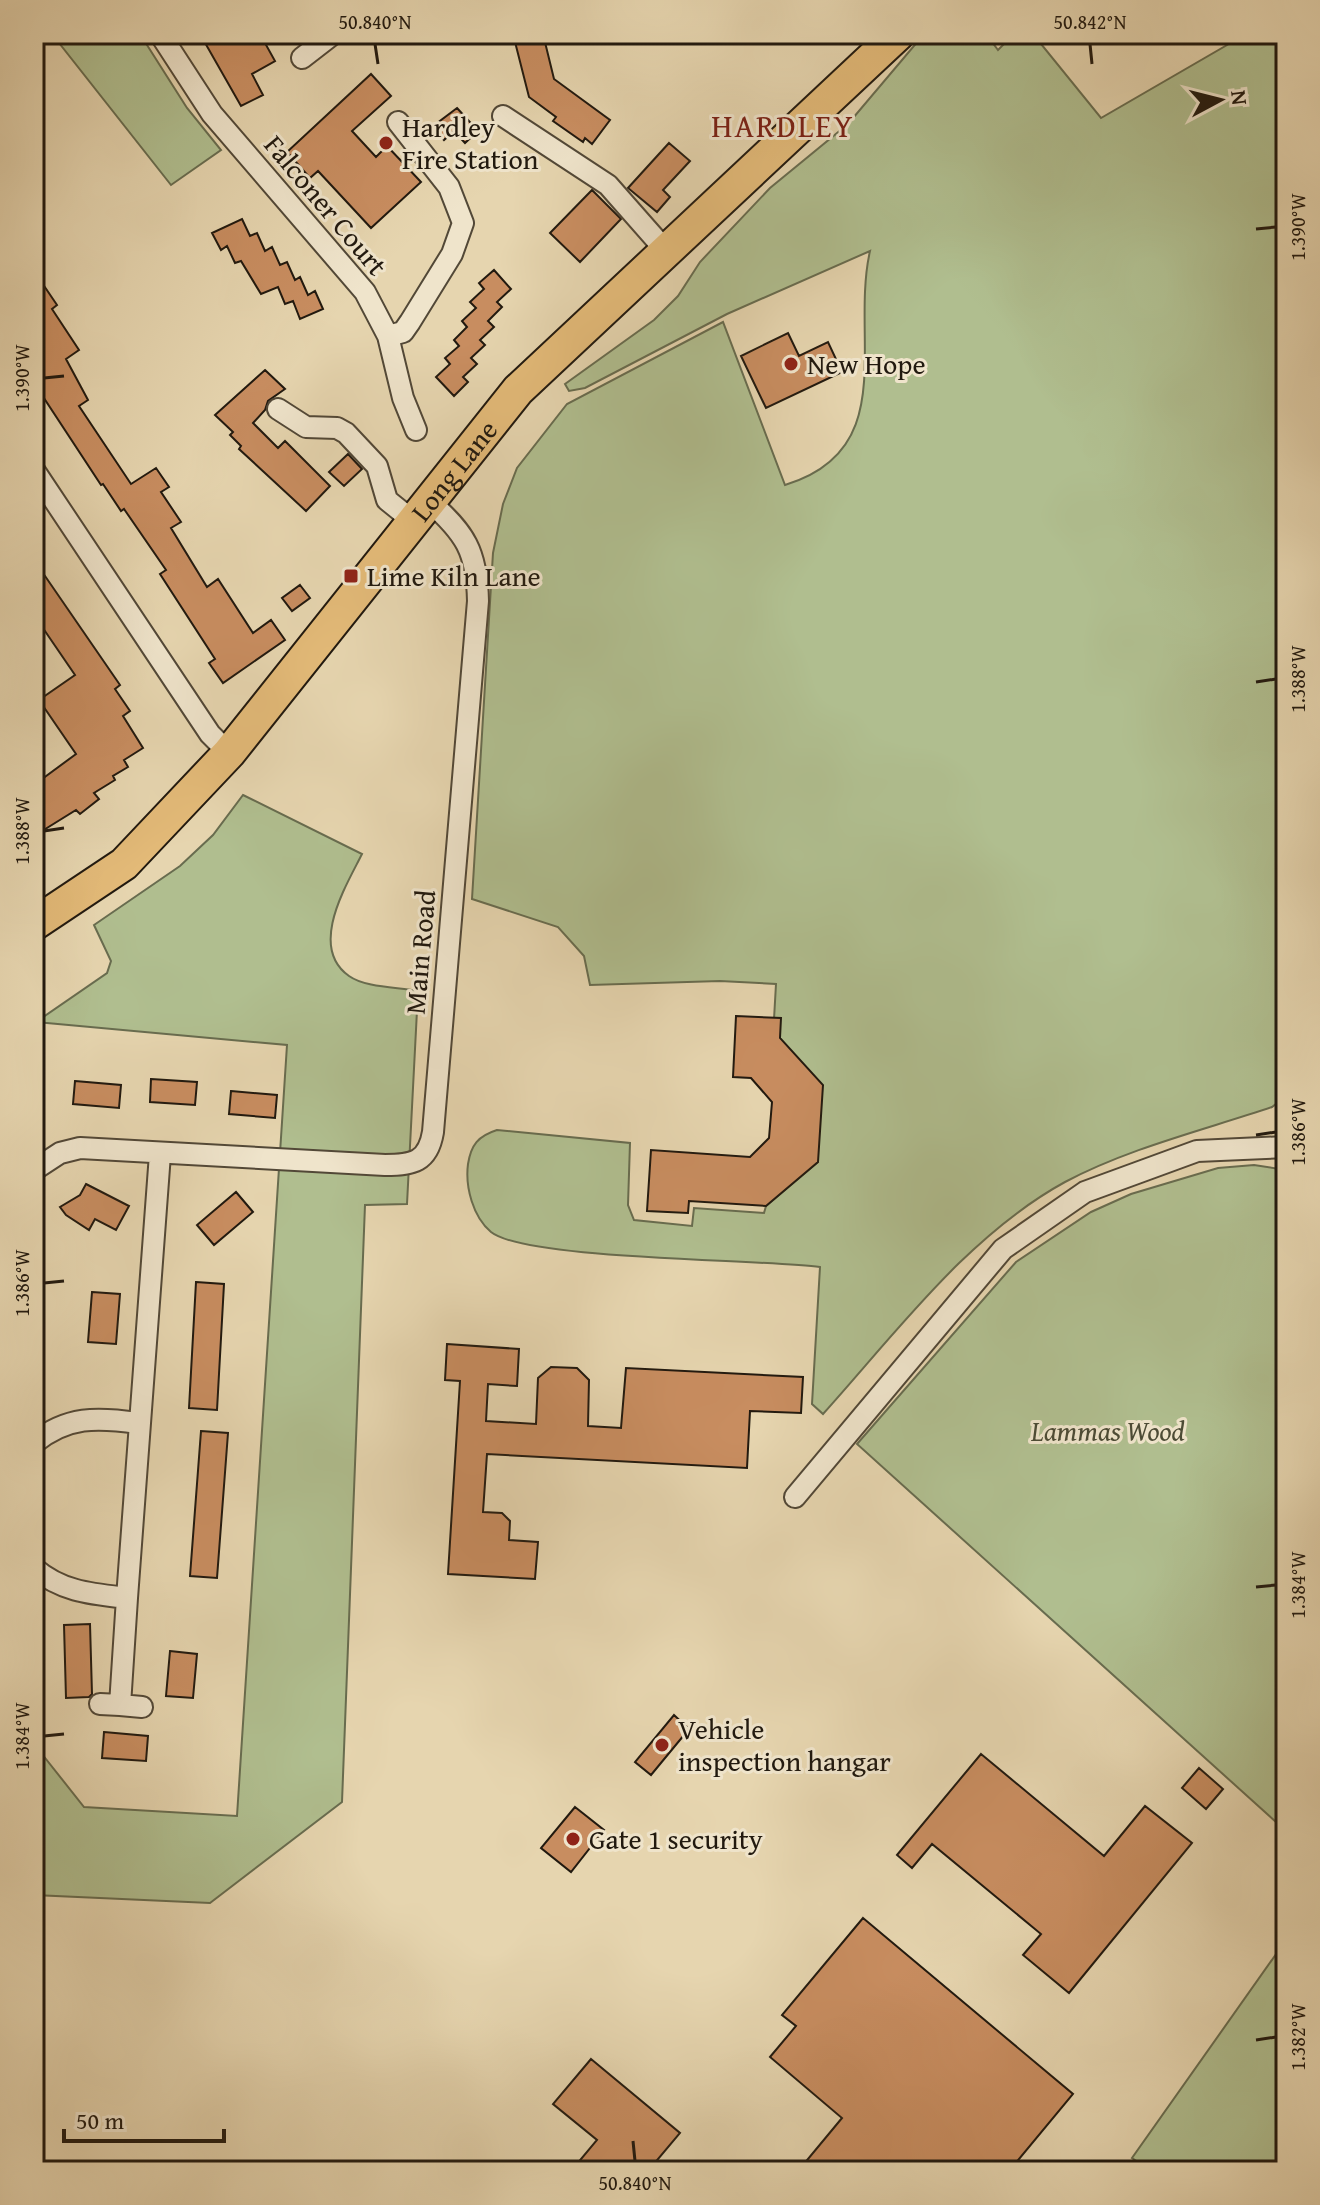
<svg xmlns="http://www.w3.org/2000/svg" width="1320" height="2205" viewBox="0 0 1320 2205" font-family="'Gentium Book Plus',serif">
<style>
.green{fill:#b0be8f;stroke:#686c4f;stroke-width:2}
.building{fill:#c88d60;stroke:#21190f;stroke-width:2}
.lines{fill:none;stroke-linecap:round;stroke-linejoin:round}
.minor-casing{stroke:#524837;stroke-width:24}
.primary-casing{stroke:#21190f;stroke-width:36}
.minor{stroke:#efe4cb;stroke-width:20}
.primary{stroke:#e3ba78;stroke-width:32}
.ticks{fill:none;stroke:#21190f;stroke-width:3}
.poi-dot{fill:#8f2418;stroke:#efe4cb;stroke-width:3}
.labels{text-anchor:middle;stroke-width:6;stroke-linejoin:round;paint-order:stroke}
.poi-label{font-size:28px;fill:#21190f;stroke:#efe4cb;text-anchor:start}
.street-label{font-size:28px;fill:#21190f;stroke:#efe4cb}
.park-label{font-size:28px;font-style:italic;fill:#4c4b35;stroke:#efe4cb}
.quarter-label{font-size:32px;letter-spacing:2px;fill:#7a1f14;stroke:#efe4cb}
.neatline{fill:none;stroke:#21190f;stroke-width:3}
.ticks-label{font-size:20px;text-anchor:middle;fill:#21190f}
</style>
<rect width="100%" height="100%" fill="#e6d5af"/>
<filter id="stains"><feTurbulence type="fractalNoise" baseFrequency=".0025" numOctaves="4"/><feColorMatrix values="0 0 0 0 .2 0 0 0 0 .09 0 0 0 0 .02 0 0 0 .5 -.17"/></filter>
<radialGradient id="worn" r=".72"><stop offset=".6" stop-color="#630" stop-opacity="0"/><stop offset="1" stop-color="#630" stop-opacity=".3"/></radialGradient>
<path class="green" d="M52,34h88l47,74 34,42 -50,35z
M924,34h62l12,16 16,-16h19l68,84 126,-73 -9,-11h68v1062l-14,11c-68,23 -143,41 -207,75 -97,53 -169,151 -242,232l-11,-10 8,-137c-61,-8 -294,-7 -329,-35 -18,-15 -26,-45 -23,-68 3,-19 10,-28 29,-34l133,13 -2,62 6,15 58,6 2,-18 70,5 2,-7 52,-44 -45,-125 3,-53 -56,-3 -130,4 -6,-29 -26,-29 -86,-28 21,-346 10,-49 14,-36 50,-64 156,-82 62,163c116,-35 65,-146 85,-234l-143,63 -142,74 -16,3 -4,-7 89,-64 24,-24 22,-34 70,-74 78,-64z
M243,795l119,59c-16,32 -54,93 -13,122 17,12 49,11 69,15l-11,213 -42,1 -23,597 -132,101 -176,-8v-151l50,63 153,9 50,-771 -251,-23 71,-49 4,-12 -17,-36 86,-59 33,-31z
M1254,1165l32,5v661l-429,-387 159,-182 75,-50 40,-18 87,-26z
M1286,1940v231h-135l-19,-13z"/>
<path class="building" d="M200,34h60l15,27 -23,13 11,21 -22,11z
M513,34h30l11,45 56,41 -18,24 -7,-6 -2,4 -30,-21 3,-4 -27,-20z
M371,74l20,22 -39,35 24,26 11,-11 34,36 -50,46 -53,-57 -8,7 -23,-26z
M457,108l21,23 -13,12 -11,-12 -10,9 -12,-13z
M669,143l21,18 -27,29 7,7 -13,15 -29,-24z
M592,190l29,29 -41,43 -30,-29z
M242,219l8,17 7,-3 8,18 7,-4 8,18 7,-3 8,18 5,-3 8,18 7,-4 8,18 -23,10 -7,-18 -8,3 -7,-17 -17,7 -20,-33 -6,2 -8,-17 -6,4 -9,-17z
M494,270l17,19 -14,13 5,5 -14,14 6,6 -14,13 5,5 -14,13 6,6 -14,13 5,5 -14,14 -18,-19 14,-13 -5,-6 14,-12 -5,-6 13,-13 -5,-6 14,-13 -6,-6 14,-13 -5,-6z
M34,271l23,34 -5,4 27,41 -13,9 22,41 -9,6 52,78 25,-16 13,19 -8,5 20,30 -10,6 36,59 11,-8 35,54 18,-13 14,20 -62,43 -14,-20 6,-4 -55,-85 6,-4 -42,-61 -3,2 -18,-27 -2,1 -63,-96 5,-3 -9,-13z
M788,333l11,23 29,-14 14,30 -76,36 -25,-52z
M265,370l20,19 -17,12 -3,9 -12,13 25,25 7,-7 45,45 -24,25 -67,-62 2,-3 -11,-11 3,-3 -18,-17z
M348,454l14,15 -18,17 -15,-14z
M34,560l86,125 -5,4 15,22 -7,5 20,32 -19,12 4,7 -15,9 2,4 -21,13 5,6 -19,15 -4,-4 -42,26v-51l42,-31 -37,-54 36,-25 -41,-60z
M300,585l10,13 -18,13 -10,-13z
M736,1016l45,2 -1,20 43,47 -5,77 -52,44 -77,-5 -1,12 -41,-2 4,-61 99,7 19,-19 3,-36 -21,-24 -18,-1z
M151,1079l46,3 -2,23 -45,-3z
M75,1081l46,4 -2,23 -46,-4z
M231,1091l46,4 -2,23 -46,-4z
M86,1184l43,22 -13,24 -21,-11 -6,11 -23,-15 -6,-8 20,-12z
M236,1192l17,20 -39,33 -17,-20z
M196,1282l28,2 -7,126 -28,-2z
M92,1292l28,2 -4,50 -28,-2z
M447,1344l72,5 -2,37 -29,-2 -2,37 50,3 2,-46 13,-11 26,1 12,12 -1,46 33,2 5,-60 177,9 -2,36 -51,-2 -3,57 -260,-14 -4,58 19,1 8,8 -1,19 29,2 -3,37 -87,-5 12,-193 -15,-1z
M201,1431l27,2 -11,145 -27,-2z
M90,1624l2,70 -3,3 -23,1 -2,-73z
M170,1651l27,3 -4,44 -27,-2z
M674,1715l15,14 -38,46 -16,-13z
M104,1732l44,4 -2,25 -44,-3z
M981,1754l123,102 41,-50 47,37 -123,150 -46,-38 18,-21 -109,-90 -20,24 -15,-13z
M1199,1768l24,21 -17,20 -24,-21z
M575,1807l29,23 -33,42 -30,-24z
M863,1918l210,176 -64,77h-211l44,-53 -72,-61 26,-31 -14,-11z
M591,2059l89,74 -32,38h-77l26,-31 -44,-36z"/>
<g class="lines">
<g class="minor-casing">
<path id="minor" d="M160,34l52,80 153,178 23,44 15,62 13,32
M302,58l31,-24
M503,116l105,69 59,67
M388,336l15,-4 7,-10 42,-68 11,-31 -14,-36 -51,-65
M278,409l28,18 31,1 9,5 31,33 10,34 26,21
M34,470l176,264 19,19
M34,1170l26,-17 20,-5 305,17c28,0 43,-3 48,-33l45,-531c-1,-50 -13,-68 -49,-100
M34,1443c33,-27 63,-26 104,-20
M795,1497l208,-248 82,-57 112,-41 89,-4
M34,1568c28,24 58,26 93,30l33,-444
M127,1598l-7,107 22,2
M100,1704l20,1"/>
</g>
<g class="primary-casing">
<g id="primary">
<path id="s1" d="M34,924l90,-60 105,-111 289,-363 380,-356"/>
</g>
</g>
<use href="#minor" class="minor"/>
<use href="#primary" class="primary"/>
</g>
<path class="ticks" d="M375,44l3,20M1090,44l2,20M1256,229l20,-2M44,378l20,-2M1256,682l20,-3M44,831l20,-3M1256,1135l20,-3M44,1283l20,-2M1256,1587l20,-2M44,1736l20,-2M1256,2040l20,-3M633,2141l2,20"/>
<g class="poi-dot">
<circle cx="386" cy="143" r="8"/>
<circle cx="791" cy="364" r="8"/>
<rect x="343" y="568" width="16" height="16" rx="4"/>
<circle cx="662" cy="1745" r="8"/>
<circle cx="573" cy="1839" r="8"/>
</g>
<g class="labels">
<g class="poi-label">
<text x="402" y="137">Hardley<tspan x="402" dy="32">Fire Station</tspan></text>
<text x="807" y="374">New Hope</text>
<text x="367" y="586">Lime Kiln Lane</text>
<text x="678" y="1739">Vehicle<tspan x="678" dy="32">inspection hangar</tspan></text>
<text x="589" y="1849">Gate 1 security</text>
</g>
<g class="street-label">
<text transform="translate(326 205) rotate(50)" y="10">Falconer Court</text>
<text dy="10" stroke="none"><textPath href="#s1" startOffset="622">Long Lane</textPath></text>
<text transform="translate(420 952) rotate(-85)" y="10">Main Road</text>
</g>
<g class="park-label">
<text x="1108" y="1441">Lammas Wood</text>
</g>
<g class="quarter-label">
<text x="783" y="137">HARDLEY</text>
</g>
</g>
<rect width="1320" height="2205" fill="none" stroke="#e6d5af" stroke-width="88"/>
<g transform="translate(1220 100) rotate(83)" stroke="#efe4cb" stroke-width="6" paint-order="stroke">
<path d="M0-6L14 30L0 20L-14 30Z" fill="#21190f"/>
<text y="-12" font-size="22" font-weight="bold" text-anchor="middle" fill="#21190f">N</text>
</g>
<path d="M64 2129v12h160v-12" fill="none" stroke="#21190f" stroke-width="4"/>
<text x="76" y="2129" font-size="24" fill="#21190f" stroke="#efe4cb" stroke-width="6" paint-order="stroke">50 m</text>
<rect x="44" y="44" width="1232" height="2117" class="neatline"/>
<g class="ticks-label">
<text x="375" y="29">50.840°N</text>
<text x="1090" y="29">50.842°N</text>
<text transform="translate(1298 227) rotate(-90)" y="7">1.390°W</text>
<text transform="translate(22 378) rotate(-90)" y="7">1.390°W</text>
<text transform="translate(1298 679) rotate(-90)" y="7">1.388°W</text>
<text transform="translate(22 831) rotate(-90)" y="7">1.388°W</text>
<text transform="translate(1298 1132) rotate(-90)" y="7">1.386°W</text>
<text transform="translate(22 1283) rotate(-90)" y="7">1.386°W</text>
<text transform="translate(1298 1585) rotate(-90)" y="7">1.384°W</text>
<text transform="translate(22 1736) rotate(-90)" y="7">1.384°W</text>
<text transform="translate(1298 2037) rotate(-90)" y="7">1.382°W</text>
<text x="635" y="2190">50.840°N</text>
</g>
<rect width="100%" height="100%" filter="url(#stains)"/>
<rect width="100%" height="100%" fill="url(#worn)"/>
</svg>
